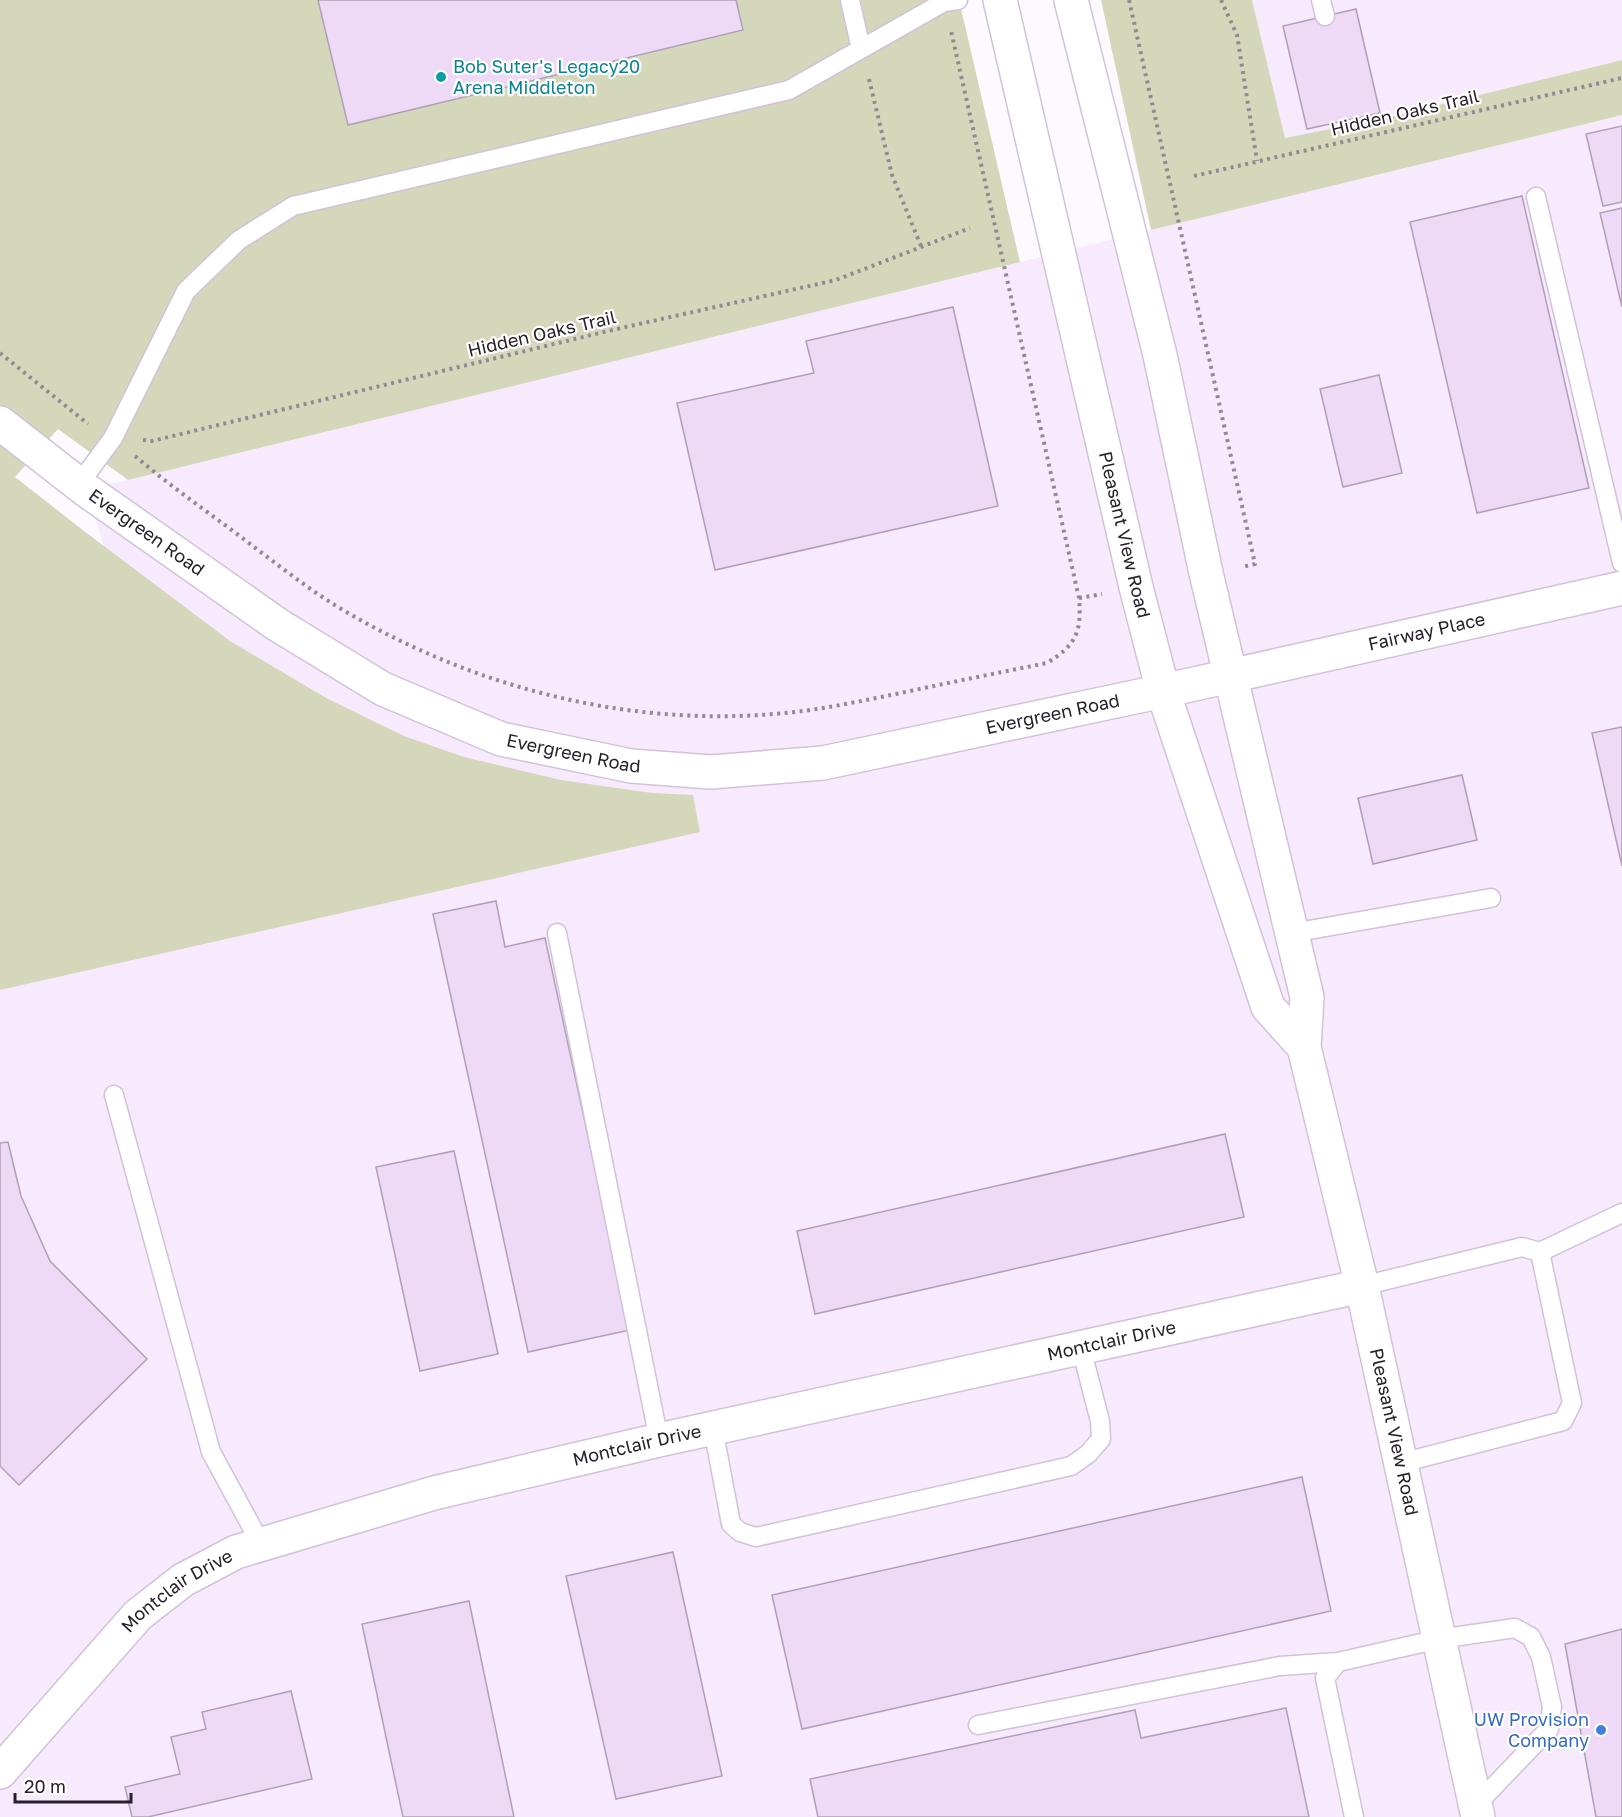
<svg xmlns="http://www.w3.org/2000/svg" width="1622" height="1817" viewBox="0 0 1622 1817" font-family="'Golos Text',sans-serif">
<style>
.built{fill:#f7eafd}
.green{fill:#d5d7bb}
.building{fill:#eedaf7;stroke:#b0a0b7;stroke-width:1.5}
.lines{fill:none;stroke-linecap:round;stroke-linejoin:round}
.service-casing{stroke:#d2c2d9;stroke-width:21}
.minor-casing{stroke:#d2c2d9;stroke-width:36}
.tertiary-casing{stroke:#d2c2d9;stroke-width:36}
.path{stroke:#908b92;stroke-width:4;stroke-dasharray:3 4.5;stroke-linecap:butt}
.service{stroke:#fff;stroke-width:18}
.minor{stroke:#fff;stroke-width:33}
.tertiary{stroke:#fff;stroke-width:33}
.culture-dot{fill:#0f9aa8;stroke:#fff;stroke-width:2}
.shop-dot{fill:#3f7fe0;stroke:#fff;stroke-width:2}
.labels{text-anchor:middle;stroke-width:4.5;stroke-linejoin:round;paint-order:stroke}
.culture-label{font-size:18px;fill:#0d838f;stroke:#fff;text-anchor:start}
.street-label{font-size:18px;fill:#262029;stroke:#fff}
.shop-label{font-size:18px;fill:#366cbe;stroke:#fff;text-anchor:end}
</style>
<rect width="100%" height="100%" fill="#fdfaff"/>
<path class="built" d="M1252,0h370v60l-228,56 -109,22z
M1622,115v1702h-1622v-978l182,-47 -96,-302z"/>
<path class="green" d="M0,0h959l61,262 -892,218 -70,-51 -43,48 69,54 146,110 98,58 76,37 60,21 97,23 91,13 41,2 7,37 -700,158z
M1101,0h151l33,138 109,-22 228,-56v55l-471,115z"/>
<path class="building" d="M318,0h418l7,30 -395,95z
M1356,9l24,104 -73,16 -24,-103z
M1622,126v76l-19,4 -17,-72z
M1522,196l67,292 -112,25 -67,-291z
M1622,208v99l-22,-94z
M953,307l45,199 -283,64 -38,-167 137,-30 -8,-32z
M1379,375l23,98 -59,14 -23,-98z
M1622,727v139l-30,-133z
M1462,775l15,65 -104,24 -15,-66z
M496,901l9,46 40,-9 85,392 -102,22 -95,-438z
M1225,1134l19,83 -429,97 -18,-83z
M8,1142l13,54 29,65 97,98 -128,126 -19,-19v-323z
M454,1151l44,203 -78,17 -44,-204z
M1302,1477l29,134 -529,118 -30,-134z
M673,1552l49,224 -106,23 -50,-223z
M469,1601l45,216h-111l-41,-193z
M1622,1629v188h-26l-31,-173z
M291,1691l21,88 -164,38h-16l-7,-30 55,-13 -9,-37 35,-8 -4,-17z
M1286,1708l23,109h-491l-8,-38 325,-69 6,28z"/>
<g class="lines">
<g class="service-casing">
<path id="service" d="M850,0l11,49
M1321,0l4,16
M1536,197l86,366
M79,484l34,-46 73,-147 53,-51 54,-34 496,-116 155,-88 14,-2
M557,933l102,507
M1292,933l199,-35
M114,1095l97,357 50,92
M1540,1252l82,-39
M1362,1286l160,-39 18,5 32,151 -9,18 -162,42
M713,1428l18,96 9,8 16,5 315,-71 17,-12 13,-15 -1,-18 -19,-73
M978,1725l302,-59 58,-4
M1354,1817l-29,-139 13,-16 101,-23 76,-11 16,9 10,20 11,50 -3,22 -73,76"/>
</g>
<g class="minor-casing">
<g id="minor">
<path id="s1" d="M0,423l86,67 192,135 105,64 118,50 130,27 80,6 112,-9 340,-72 459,-103"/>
<path id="s2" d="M0,1772l138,-157 45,-35 53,-28 198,-59 225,-53 703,-154"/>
</g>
</g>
<g class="tertiary-casing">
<g id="tertiary">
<path id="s3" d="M1000,0l136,587 27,104 105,316 36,40"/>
<path id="s4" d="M1071,0l89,355 46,218 101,424 -3,50 58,239 116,531"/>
</g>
</g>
<path class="path" d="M1129,0l126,564 -13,3
M1221,0l16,35 20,126
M869,79l23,96 29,71
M1194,176l428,-98
M0,353l88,71
M143,440l9,1 456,-110 228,-51 134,-52
M135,456c34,29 70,54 106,81 37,28 73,57 114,80 127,72 273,109 419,97 41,-3 82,-12 122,-20 51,-11 101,-21 151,-31 29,-18 35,-31 32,-65l-128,-567
M1079,598l23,-4"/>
<use href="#service" class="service"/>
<use href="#minor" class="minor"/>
<use href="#tertiary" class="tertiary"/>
</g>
<circle class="culture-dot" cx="441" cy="77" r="6"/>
<circle class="shop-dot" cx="1601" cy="1730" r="6"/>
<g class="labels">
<g class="culture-label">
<text x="453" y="73">Bob Suter's Legacy20<tspan x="453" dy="21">Arena Middleton</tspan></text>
</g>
<g class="street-label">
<text transform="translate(1405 113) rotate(-13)" y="6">Hidden Oaks Trail</text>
<text transform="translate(542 334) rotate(-13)" y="6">Hidden Oaks Trail</text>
<text dy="6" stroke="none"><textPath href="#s1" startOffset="183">Evergreen Road</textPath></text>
<text dy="6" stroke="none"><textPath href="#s3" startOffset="549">Pleasant View Road</textPath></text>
<text dy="6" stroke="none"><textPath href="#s1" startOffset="1538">Fairway Place</textPath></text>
<text dy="6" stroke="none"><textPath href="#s1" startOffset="1155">Evergreen Road</textPath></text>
<text dy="6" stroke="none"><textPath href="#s1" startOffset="669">Evergreen Road</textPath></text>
<text dy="6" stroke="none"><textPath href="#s2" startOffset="1227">Montclair Drive</textPath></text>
<text dy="6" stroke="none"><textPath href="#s4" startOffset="1470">Pleasant View Road</textPath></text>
<text dy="6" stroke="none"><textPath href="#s2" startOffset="741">Montclair Drive</textPath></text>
<text dy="6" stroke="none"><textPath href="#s2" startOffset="255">Montclair Drive</textPath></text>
</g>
<g class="shop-label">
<text x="1589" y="1726">UW Provision<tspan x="1589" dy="21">Company</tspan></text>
</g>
</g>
<path d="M15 1793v9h116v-9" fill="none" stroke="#262029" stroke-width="3"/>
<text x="24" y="1793" font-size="18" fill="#262029" stroke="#ffffff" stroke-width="4.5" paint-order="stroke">20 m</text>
</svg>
